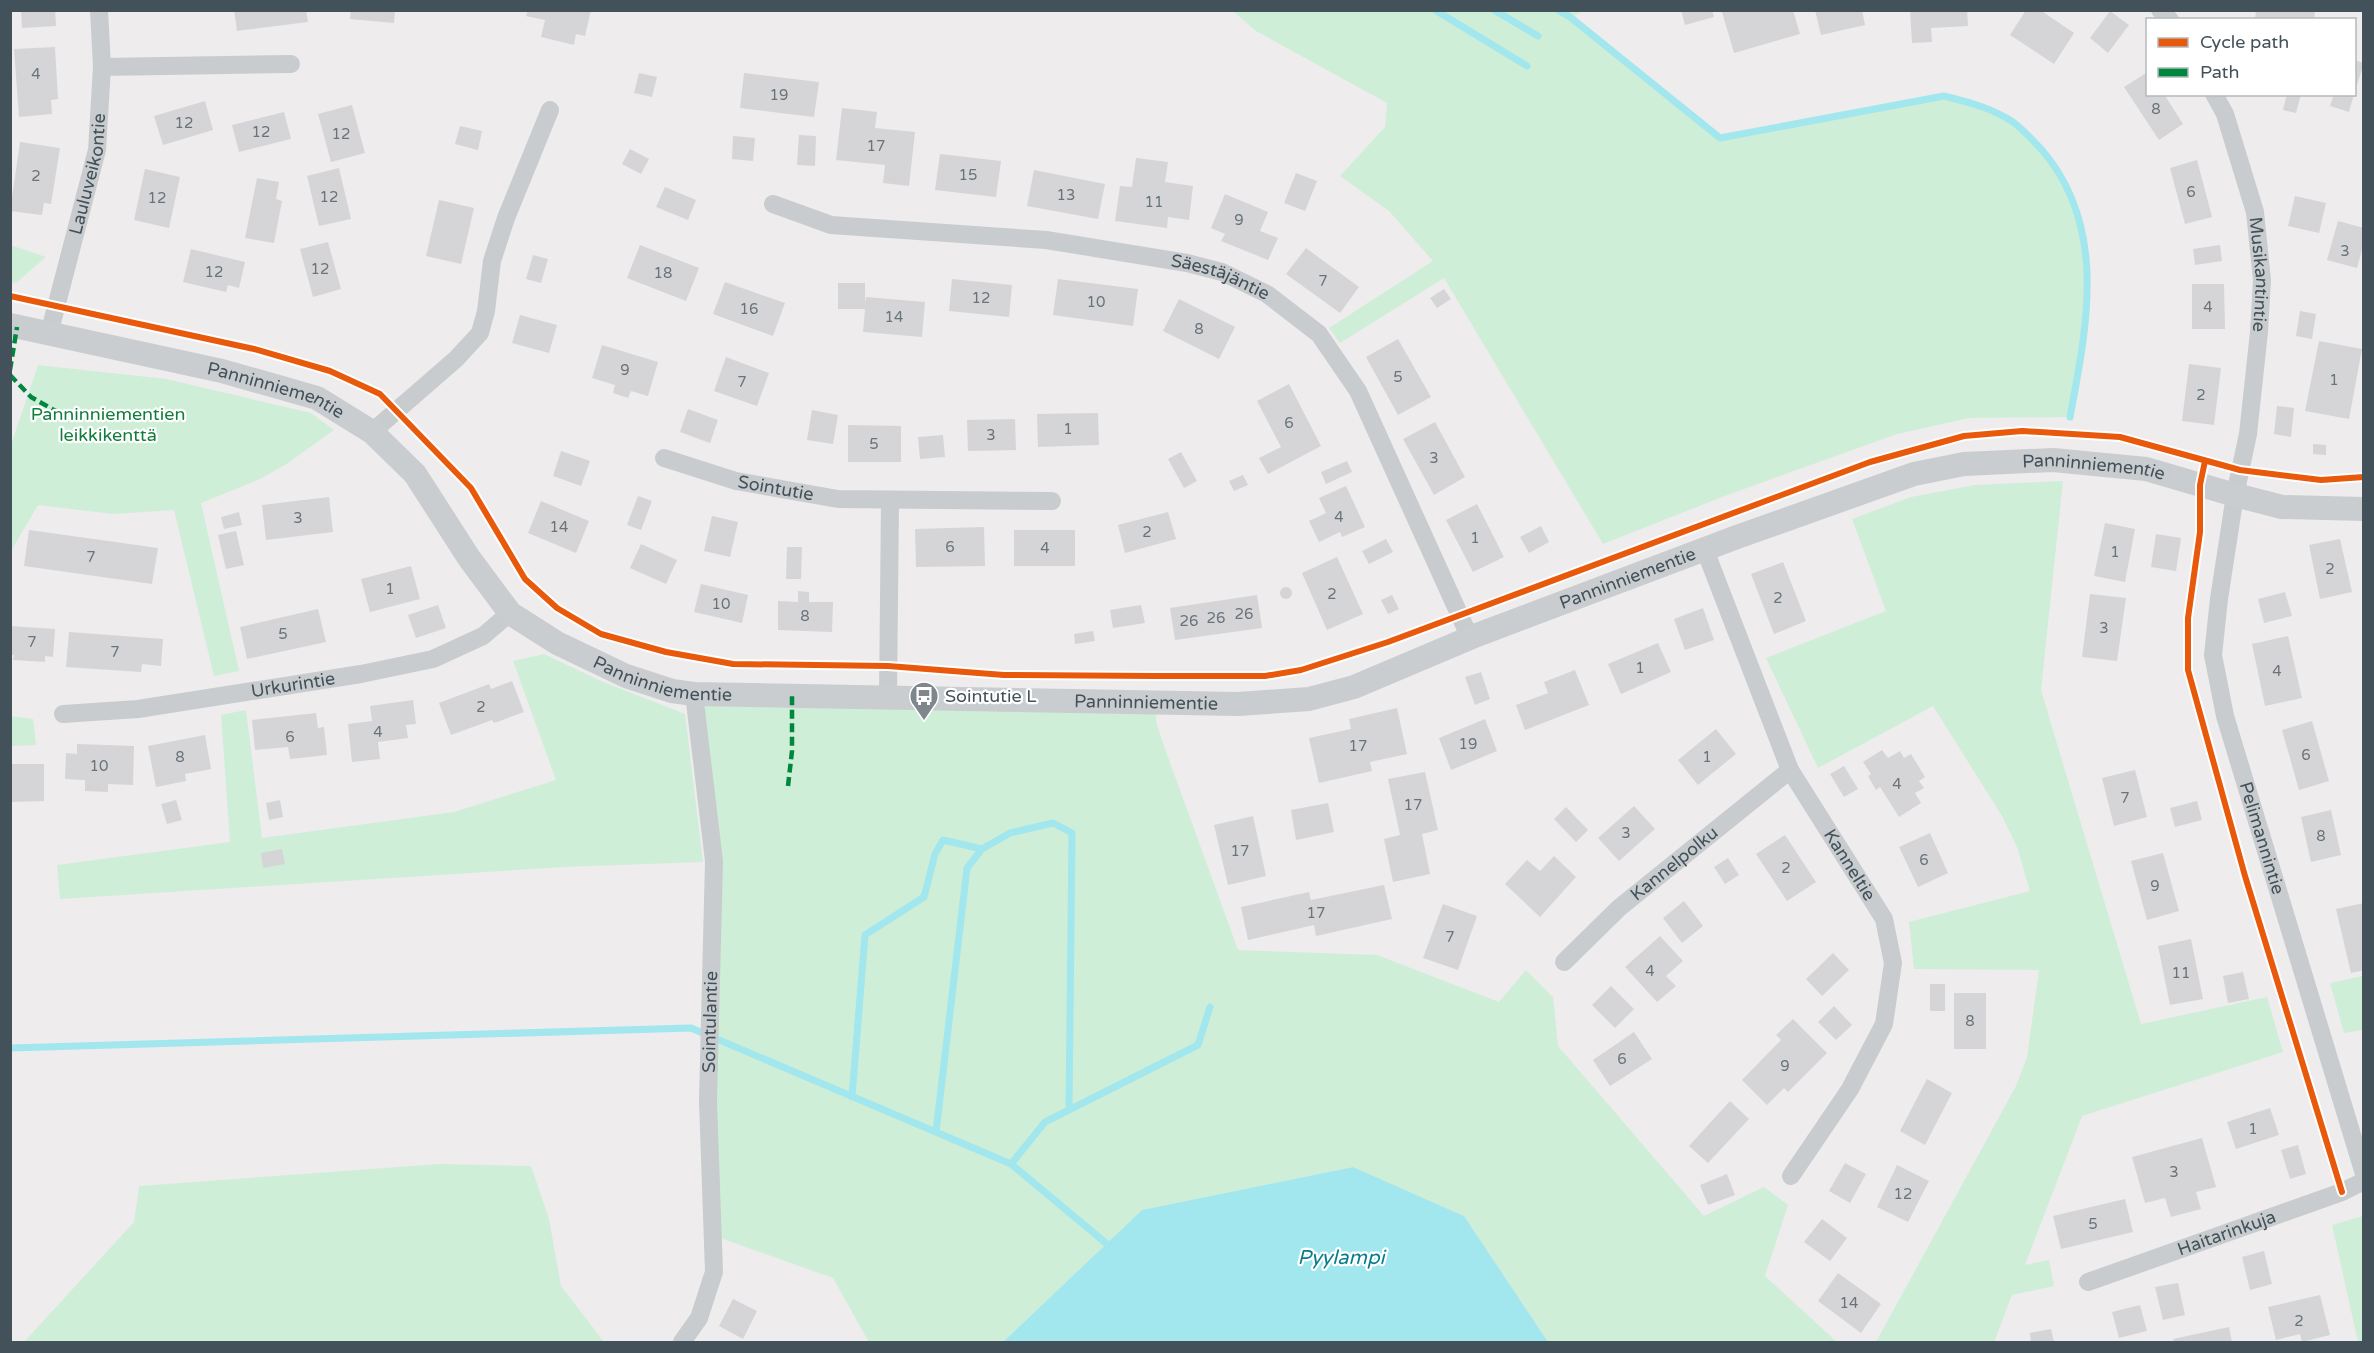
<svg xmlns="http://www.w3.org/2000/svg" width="2374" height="1353" viewBox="0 0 2374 1353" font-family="'Varela Round',sans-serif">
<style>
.green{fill:#cfeed8}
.water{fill:#a2e6ee}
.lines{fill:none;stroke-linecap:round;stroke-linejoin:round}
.stream{stroke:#a2e6ee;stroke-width:7}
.building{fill:#d5d5d7}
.street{stroke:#c8ccce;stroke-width:18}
.secondary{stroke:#c9cdcf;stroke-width:24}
.quiet{stroke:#00873e;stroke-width:4.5;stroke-dasharray:9 4.5;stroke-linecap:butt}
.cycleway-casing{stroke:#fff;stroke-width:10}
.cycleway{stroke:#e8590c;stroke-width:6}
.labels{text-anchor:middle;stroke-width:4.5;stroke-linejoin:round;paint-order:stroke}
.number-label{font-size:15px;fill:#69737a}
.street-label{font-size:18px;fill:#43515a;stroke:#fff}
.park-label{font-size:18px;fill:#127d3d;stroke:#fff}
.poi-label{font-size:18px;fill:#43515a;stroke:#fff;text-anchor:start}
.water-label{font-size:20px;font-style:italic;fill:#087d8b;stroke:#fff}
</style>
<rect width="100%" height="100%" fill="#eeeced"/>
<path class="green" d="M1233,11h350l-13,7 150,120 224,-42c24,6 48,12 69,26 10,7 20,19 29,28 66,77 45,176 28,267l-101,1 -72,16 -175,63 -119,47 -159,-266 -104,65 -11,-15 104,-67 -44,-50 -49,-35 45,-49 2,-24 -131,-72z
M10,245l36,12 -30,26 -5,-1z
M38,365l128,14 145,34 23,17 -46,33 -30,17 -57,23 38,168 -25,5 -40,-166 -61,4 -75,-9 -27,46v-106z
M2063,481l-22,209 100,334 126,-27 16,55 -201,64 -57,149 24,-5 5,26 -42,9 -18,47h-118l140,-256 11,-29 12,-87 -125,-1 -5,-47 121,-31 -13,-44 -15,-31 -69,-110 -115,62 -52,-110 120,-47 -34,-92 59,-22 64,-12z
M544,654l57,27 84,33 18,148 -139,5 -504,32 -3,-34 173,-23 -9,-127 25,-5 16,128 192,-26 102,-32 -43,-119z
M694,694l460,9 3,22 7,21 74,204 139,5 122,47 27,-32 27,27 5,49 146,170 60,-29 24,18 -23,71 72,66h-289l-84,-126 -111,-49 -211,43 -139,132h-134l-36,-64 -121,-43 2,-374z
M11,716l22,3 3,26 -25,1z
M2363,976v54l-19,3 -14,-50z
M440,1164l91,2 18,53 12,67 43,56h-580l110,-120 5,-36z
M2363,1216l1,126h-6l-26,-117z"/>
<path class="water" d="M1353,1167l111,49 84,126h-545l139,-132z"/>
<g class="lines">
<path class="stream" d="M1435,10l92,56
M1494,10l44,26
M1558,10l12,7 150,121 224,-42c24,6 48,12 69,26 10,7 20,19 29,28 66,77 45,176 28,267
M10,1048l681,-20 320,136 96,80
M852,1097l13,-162 59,-38 11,-43 8,-14 39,9
M936,1132l31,-264 15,-19 28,-16 43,-10 19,10 -3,277
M1011,1164l34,-42 153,-77 12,-38"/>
</g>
<path class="building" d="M21,10h34l1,16 -34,2z
M234,10h72l2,12 -71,9z
M351,10h44l-1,13 -44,-4z
M528,10h63l-6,26 -9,-2 -2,11 -33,-8 4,-17 -19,-4z
M1681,10h31l2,7 -29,8z
M1728,10h65l7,24 -66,19 -12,-41z
M1815,10h47l3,15 -44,10z
M1910,10h57l1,16 -37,2 1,14 -20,1z
M2026,10h14l34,23 -20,31 -44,-29z
M2256,10h59l-1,10h-59z
M2110,11l19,14 -21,28 -18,-15z
M55,47l3,52 -7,1 1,14 -33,3 -5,-68z
M2354,60l10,3 -9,28h-1z
M2148,72v22h16l19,30 -24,16 -35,-53z
M639,73l18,4 -5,20 -18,-4z
M744,73l75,9 -5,35 -74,-9z
M2287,94h14l-5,19 -13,-3z
M2334,94h20l-5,18 -19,-6z
M205,101l8,29 -50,15 -9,-29z
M352,105l13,48 -34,9 -13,-48z
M842,108l35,4 -2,16 40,4 -6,54 -26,-3 2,-18 -49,-5z
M284,112l7,27 -52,13 -7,-27z
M460,126l22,5 -4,19 -23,-6z
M799,135l17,1 -1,30 -18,-1z
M733,136l22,2 -2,23 -21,-2z
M20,142l40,6 -9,56 -7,-1 -2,12 -32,-4z
M630,149l19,10 -8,15 -19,-10z
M940,154l61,7 -5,36 -61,-7z
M1136,158l32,4 -3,20 28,4 -4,34 -21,-3 -1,11 -52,-7 5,-35 12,1z
M2197,160l15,57 -27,7 -15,-56z
M339,168l12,51 -32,7 -12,-50z
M145,169l35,8 -11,51 -35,-8z
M1034,170l71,14 -7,35 -71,-13z
M1296,173l21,8 -12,30 -21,-8z
M257,178l22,4 -3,17 6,2 -8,42 -29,-5z
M665,187l31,13 -8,20 -32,-13z
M1225,194l43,18 -8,19 18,7 -10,22 -47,-19 4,-7 -14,-6z
M2295,196l31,7 -7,30 -31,-7z
M439,200l35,8 -13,56 -35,-8z
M2338,221l26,7v14l-7,26 -30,-8z
M328,242l13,47 -28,8 -13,-48z
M640,245l59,23 -13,33 -59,-23z
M2220,245l2,16 -27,4 -2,-16z
M1306,248l53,39 -19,26 -54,-39z
M191,249l54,13 -6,26 -11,-3 -2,7 -43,-10z
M533,255l15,4 -7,24 -15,-4z
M952,279l60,6 -3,32 -60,-6z
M1058,279l80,10 -5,37 -80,-11z
M725,282l60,21 -12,33 -60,-22z
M838,283h27v21l1,-7 59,5 -3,35 -59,-5 2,-23h-27z
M2192,284h32l1,45h-33z
M1444,289l7,10 -14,9 -7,-10z
M1179,299l56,28 -16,32 -56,-28z
M2300,311l16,3 -4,25 -16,-3z
M520,315l37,10 -8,28 -37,-10z
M1398,339l33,58 -33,18 -32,-58z
M2319,341l43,8 -13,70 -44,-8z
M602,345l56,17 -10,34 -17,-5 -3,7 -15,-5 2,-8 -23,-7z
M726,357l43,16 -12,33 -43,-15z
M2189,364l32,4 -7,57 -32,-4z
M1289,384l32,62 -53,28 -9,-16 22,-11 -24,-46z
M2277,406l17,2 -3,29 -17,-3z
M688,409l30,11 -8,23 -30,-11z
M812,410l26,5 -5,29 -26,-4z
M1098,413l1,32 -61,2 -1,-33z
M1015,419l1,31 -48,1 -1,-31z
M1435,422l30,55 -31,18 -31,-56z
M848,425l53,1v36h-53z
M943,435l2,22 -25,2 -2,-22z
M2313,444l13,1v10l-13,-1z
M561,451l29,10 -9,25 -28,-10z
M1181,452l16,29 -13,7 -16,-29z
M1347,461l5,11 -26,12 -5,-12z
M1243,475l5,10 -14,6 -5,-10z
M1346,486l19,41 -23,10 -2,-5 -21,10 -10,-21 17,-8 -7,-15z
M638,496l14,5 -11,29 -14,-5z
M329,497l4,35 -67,8 -4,-35z
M541,501l48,20 -13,32 -48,-20z
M1477,504l27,53 -31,15 -27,-52z
M239,512l3,13 -18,4 -3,-12z
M1168,512l8,27 -51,14 -7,-28z
M712,516l26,6 -8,35 -26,-6z
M2105,523l30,6 -10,53 -31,-6z
M1541,526l8,16 -20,11 -9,-16z
M984,527l1,39 -69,1 -1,-38z
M29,530l129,18 -6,36 -128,-18z
M1014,530h61v36h-61z
M236,531l8,34 -18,4 -8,-34z
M2156,534l25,4 -5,33 -25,-4z
M1386,539l7,13 -24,12 -7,-13z
M2340,539l12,53 -32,7 -11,-54z
M641,544l36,16 -11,24 -36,-16z
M787,547h15l-1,32h-15z
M1337,557l26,57 -36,16 -25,-57z
M1783,562l23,59 -32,13 -23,-60z
M411,566l9,33 -50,13 -9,-33z
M701,584l47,11 -6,28 -48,-11z
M1280 593a6 6 0 1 1 12 0a6 6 0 1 1-12 0Z
M798,591l11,1v10h24l-1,30 -54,-2v-29l20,1z
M2285,592l7,24 -28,7 -6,-24z
M2090,594l36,4 -9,63 -35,-4z
M1257,595l5,33 -87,12 -5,-32z
M1392,595l7,14 -11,5 -7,-14z
M438,605l8,23 -30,10 -8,-23z
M1141,605l4,18 -32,5 -3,-18z
M1703,608l11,32 -29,10 -11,-31z
M318,609l8,33 -79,17 -7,-32z
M10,626l45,3 -2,28 -8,-1v6l-32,-2 1,-5h-4z
M1093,631l2,10 -20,3 -1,-10z
M69,632l94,7 -2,27 -19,-2 -1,8 -75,-5z
M2288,636l14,62 -37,8 -13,-62z
M1658,643l13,29 -50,22 -13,-30z
M1575,670l14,35 -64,25 -9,-25 32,-12 -4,-11z
M1481,672l9,27 -15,6 -10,-28z
M512,681l12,31 -30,11 -2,-3 -41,15 -12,-32 50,-19 2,5z
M413,700l3,24 -10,1 2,13 -30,4 2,17 -28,3 -4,-38 24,-3 -2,-15z
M1397,708l10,46 -37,8 2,9 -53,12 -10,-45 42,-9 -2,-10z
M316,713l2,15 6,-1 3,28 -37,4 -2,-12 -33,3 -3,-30z
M1485,719l12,32 -46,19 -12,-32z
M2312,721l17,60 -30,9 -17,-60z
M1716,729l20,25 -38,31 -20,-25z
M205,735l6,34 -26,5 1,7 -30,6 -8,-41z
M77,744l57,2 -1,39 -25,-1v8l-23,-1v-11l-20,-1 1,-26 11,1z
M1882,750l6,8 12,-7 4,7 7,-4 14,23 -6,4 5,7 -9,5 6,10 -22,14 -19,-30 -4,3 -8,-14 3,-2 -8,-12z
M10,764h34v37l-34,1z
M1844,766l14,23 -14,8 -14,-23z
M2135,770l12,47 -33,9 -12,-48z
M1425,772l13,58 -16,4 8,40 -37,8 -9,-43 16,-4 -12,-56z
M176,800l6,20 -15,4 -6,-20z
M280,800l3,17 -14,3 -3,-17z
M2197,801l5,19 -27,7 -5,-19z
M1328,803l6,29 -38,8 -5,-30z
M1634,806l21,23 -36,32 -21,-23z
M1566,807l22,23 -12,12 -22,-23z
M2331,810l10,45 -30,7 -10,-45z
M1253,816l13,60 -38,9 -14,-60z
M1930,833l18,40 -30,14 -19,-40z
M1785,835l31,47 -29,19 -31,-47z
M282,849l3,15 -22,4 -2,-15z
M2163,853l16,58 -32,9 -16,-59z
M1554,856l22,21 -36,40 -35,-33 22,-24 13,11z
M1728,858l11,17 -14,9 -11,-17z
M1384,885l8,34 -76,17 -2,-11 -66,15 -7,-33 68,-15 2,8z
M1684,901l19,25 -21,17 -19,-25z
M2364,903v67l-13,3 -15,-64z
M1443,904l34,12 -19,54 -35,-12z
M1660,936l23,25 -17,15 10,10 -19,16 -32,-35z
M2191,939l12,60 -33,6 -12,-59z
M1833,953l16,17 -27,26 -16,-17z
M2243,972l6,27 -21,4 -5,-27z
M1930,984h15v27h-15z
M1611,986l23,23 -19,19 -23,-23z
M1954,993h32v56h-32z
M1834,1006l18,19 -16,15 -18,-18z
M1793,1019l34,34 -39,39 -4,-4 -17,17 -25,-25 39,-40 -5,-5z
M1634,1032l18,27 -42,27 -17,-26z
M1927,1079l25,14 -27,52 -25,-14z
M1730,1101l19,18 -41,44 -19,-17z
M2270,1108l9,27 -43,14 -9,-27z
M2202,1138l14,49 -20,5 5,17 -30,8 -6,-19 -20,5 -13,-46z
M2298,1145l8,29 -16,5 -9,-29z
M1845,1163l21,11 -16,29 -21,-12z
M1897,1165l32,16 -21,41 -31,-15z
M1727,1174l8,21 -27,10 -8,-20z
M2125,1199l8,33 -72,17 -8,-33z
M1822,1219l25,19 -17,23 -26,-19z
M2264,1251l8,33 -22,6 -8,-33z
M1838,1273l43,31 -20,29 -43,-32z
M2178,1283l7,32 -22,5 -8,-33z
M2320,1295l10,40 -28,7 -2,-8 -24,6 -8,-33z
M733,1299l24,12 -14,28 -24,-13z
M2140,1305l7,26 -28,7 -7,-26z
M2229,1327l3,15h-58l-1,-3z
M2051,1329l3,13h-23l-1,-9z"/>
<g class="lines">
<g class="street">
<path d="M2160,10l10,10"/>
<path d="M102,67l189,-3"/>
<path id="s1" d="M2214,94l11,20 30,98 7,68 -3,52 -11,102 -13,61 -16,104 -6,56 12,61 139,458"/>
<path id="s2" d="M773,204l58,21 215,15 141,23 35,9 45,22 52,40 39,57 112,247"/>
<path id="s3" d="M49,334l48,-184 5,-83 -3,-57"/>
<path d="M372,432l84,-73 24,-26 6,-22 6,-50 14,-43 44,-108"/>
<path id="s4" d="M664,458l72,23 102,18 214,2"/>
<path id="s5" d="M1705,550l85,220 94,149 9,44 -9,61 -34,65 -59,87"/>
<path d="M888,697l2,-196"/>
<path id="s6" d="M63,714l75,-5 223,-35 72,-15 50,-23 27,-23"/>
<path id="s7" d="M1564,962l55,-54 171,-138"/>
<path id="s8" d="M2088,1282l254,-90 22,-11"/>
<path id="s9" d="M682,1342l17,-24 15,-46 -6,-171 6,-240 -20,-167"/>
</g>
<path class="secondary" id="s10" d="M10,325l212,46 95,27 55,34 43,42 54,84 41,55 47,30 69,33 46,15 22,3 544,10 71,-5 45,-12 123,-52 260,-98 177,-63 50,-10 89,-4 93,9 89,26 47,12 82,2"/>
<path class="quiet" d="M10,370l7,-43
M10,375l21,22 30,17
M788,786l4,-35v-56"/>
<g class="cycleway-casing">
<path id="cycleway" d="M10,296l244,53 76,22 50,23 91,94 54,91 32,29 44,26 65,18 67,12 155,2 116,9 150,1h111l36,-6 87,-28 482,-180 94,-26 58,-5 98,6 120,33 81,10 43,-3
M2205,461l-5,24v47l-12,86v52l57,206 97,316"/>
</g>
<use href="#cycleway" class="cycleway"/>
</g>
<defs>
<g id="bus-pin" transform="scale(1.5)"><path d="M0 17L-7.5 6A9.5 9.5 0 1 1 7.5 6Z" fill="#7f878d" stroke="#fff"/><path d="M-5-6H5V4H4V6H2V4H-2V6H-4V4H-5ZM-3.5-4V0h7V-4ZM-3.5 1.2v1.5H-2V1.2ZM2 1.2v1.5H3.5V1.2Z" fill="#fff"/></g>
</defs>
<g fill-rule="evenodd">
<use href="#bus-pin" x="924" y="696"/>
</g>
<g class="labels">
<g class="number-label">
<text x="36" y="79">4</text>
<text x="779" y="100">19</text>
<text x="2156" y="114">8</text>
<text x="184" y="128">12</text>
<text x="261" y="137">12</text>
<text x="341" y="139">12</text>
<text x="876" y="151">17</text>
<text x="968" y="180">15</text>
<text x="36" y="181">2</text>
<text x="2191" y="197">6</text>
<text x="1066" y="200">13</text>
<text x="329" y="202">12</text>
<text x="157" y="203">12</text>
<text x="1154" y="207">11</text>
<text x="1239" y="225">9</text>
<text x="2345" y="256">3</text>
<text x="320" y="274">12</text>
<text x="214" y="277">12</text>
<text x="663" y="278">18</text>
<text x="1323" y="286">7</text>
<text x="981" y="303">12</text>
<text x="1096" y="307">10</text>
<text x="2208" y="312">4</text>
<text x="749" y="314">16</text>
<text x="894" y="322">14</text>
<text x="1199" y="334">8</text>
<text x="625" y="375">9</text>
<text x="1398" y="382">5</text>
<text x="2334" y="385">1</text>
<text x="742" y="387">7</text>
<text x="2201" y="400">2</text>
<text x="1289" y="428">6</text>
<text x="1068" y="434">1</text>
<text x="991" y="440">3</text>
<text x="874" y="449">5</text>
<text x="1434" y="463">3</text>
<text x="1339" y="522">4</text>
<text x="298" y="523">3</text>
<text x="559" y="532">14</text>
<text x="1147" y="537">2</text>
<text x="1475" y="543">1</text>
<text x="950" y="552">6</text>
<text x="1045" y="553">4</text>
<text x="2115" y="557">1</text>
<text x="91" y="562">7</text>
<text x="2330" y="574">2</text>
<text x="390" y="594">1</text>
<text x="1332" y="599">2</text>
<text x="1778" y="603">2</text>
<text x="721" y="609">10</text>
<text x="1244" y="619">26</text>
<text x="805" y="621">8</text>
<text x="1216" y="623">26</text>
<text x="1189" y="626">26</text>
<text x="2104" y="633">3</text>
<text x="283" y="639">5</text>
<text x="32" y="647">7</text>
<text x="115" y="657">7</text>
<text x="1640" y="673">1</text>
<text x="2277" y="676">4</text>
<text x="481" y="712">2</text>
<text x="378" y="737">4</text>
<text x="290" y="742">6</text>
<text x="1468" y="749">19</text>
<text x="1358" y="751">17</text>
<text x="2306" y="760">6</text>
<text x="180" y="762">8</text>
<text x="1707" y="762">1</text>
<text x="99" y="771">10</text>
<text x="1897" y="789">4</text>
<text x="2125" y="803">7</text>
<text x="1413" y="810">17</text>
<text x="1626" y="838">3</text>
<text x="2321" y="841">8</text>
<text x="1240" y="856">17</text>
<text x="1924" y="865">6</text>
<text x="1786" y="873">2</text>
<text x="2155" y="891">9</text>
<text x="1316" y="918">17</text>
<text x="1450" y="942">7</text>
<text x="1650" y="976">4</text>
<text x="2181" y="978">11</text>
<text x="1970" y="1026">8</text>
<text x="1622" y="1064">6</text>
<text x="1785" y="1071">9</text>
<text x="2253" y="1134">1</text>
<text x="2174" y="1177">3</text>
<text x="1903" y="1199">12</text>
<text x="2093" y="1229">5</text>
<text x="1849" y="1308">14</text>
<text x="2299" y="1326">2</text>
</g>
<g class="street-label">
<text dy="6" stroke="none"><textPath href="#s3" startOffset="165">Lauluveikontie</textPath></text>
<text dy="6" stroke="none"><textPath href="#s1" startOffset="188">Musikantintie</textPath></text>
<text dy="6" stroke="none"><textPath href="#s2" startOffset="456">Säestäjäntie</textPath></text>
<text dy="6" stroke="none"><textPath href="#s10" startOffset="274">Panninniementie</textPath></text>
<text dy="6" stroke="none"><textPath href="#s10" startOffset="2254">Panninniementie</textPath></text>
<text dy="6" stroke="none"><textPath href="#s4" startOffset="116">Sointutie</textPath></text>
<text dy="6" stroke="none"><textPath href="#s10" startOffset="1768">Panninniementie</textPath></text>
<text dy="6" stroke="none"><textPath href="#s10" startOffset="778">Panninniementie</textPath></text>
<text dy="6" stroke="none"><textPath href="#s6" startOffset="232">Urkurintie</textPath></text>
<text dy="6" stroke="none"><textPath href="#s10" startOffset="1264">Panninniementie</textPath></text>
<text dy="6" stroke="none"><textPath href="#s1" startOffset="762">Pelimannintie</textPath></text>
<text dy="6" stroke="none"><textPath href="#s7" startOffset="148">Kannelpolku</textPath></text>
<text dy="6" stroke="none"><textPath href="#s5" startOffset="348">Kanneltie</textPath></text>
<text dy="6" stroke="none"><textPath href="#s9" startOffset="328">Sointulantie</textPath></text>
<text dy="6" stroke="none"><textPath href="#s8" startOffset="147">Haitarinkuja</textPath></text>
</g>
<g class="park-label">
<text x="108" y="420">Panninniementien<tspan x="108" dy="21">leikkikenttä</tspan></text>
</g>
<g class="poi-label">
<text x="945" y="702">Sointutie L</text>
</g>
<g class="water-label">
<text x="1341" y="1264">Pyylampi</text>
</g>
</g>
<rect width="2374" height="1353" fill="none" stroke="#43515a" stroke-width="24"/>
<rect x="2146" y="18" width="210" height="78" fill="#ffffff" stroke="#b4b9bd" stroke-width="1.5"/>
<rect x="2158" y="38" width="30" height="9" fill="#e8590c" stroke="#b4b9bd" stroke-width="1.5"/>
<text x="2200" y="48" font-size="18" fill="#43515a">Cycle path</text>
<rect x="2158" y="68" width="30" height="9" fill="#00873e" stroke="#b4b9bd" stroke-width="1.5"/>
<text x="2200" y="78" font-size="18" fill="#43515a">Path</text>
</svg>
